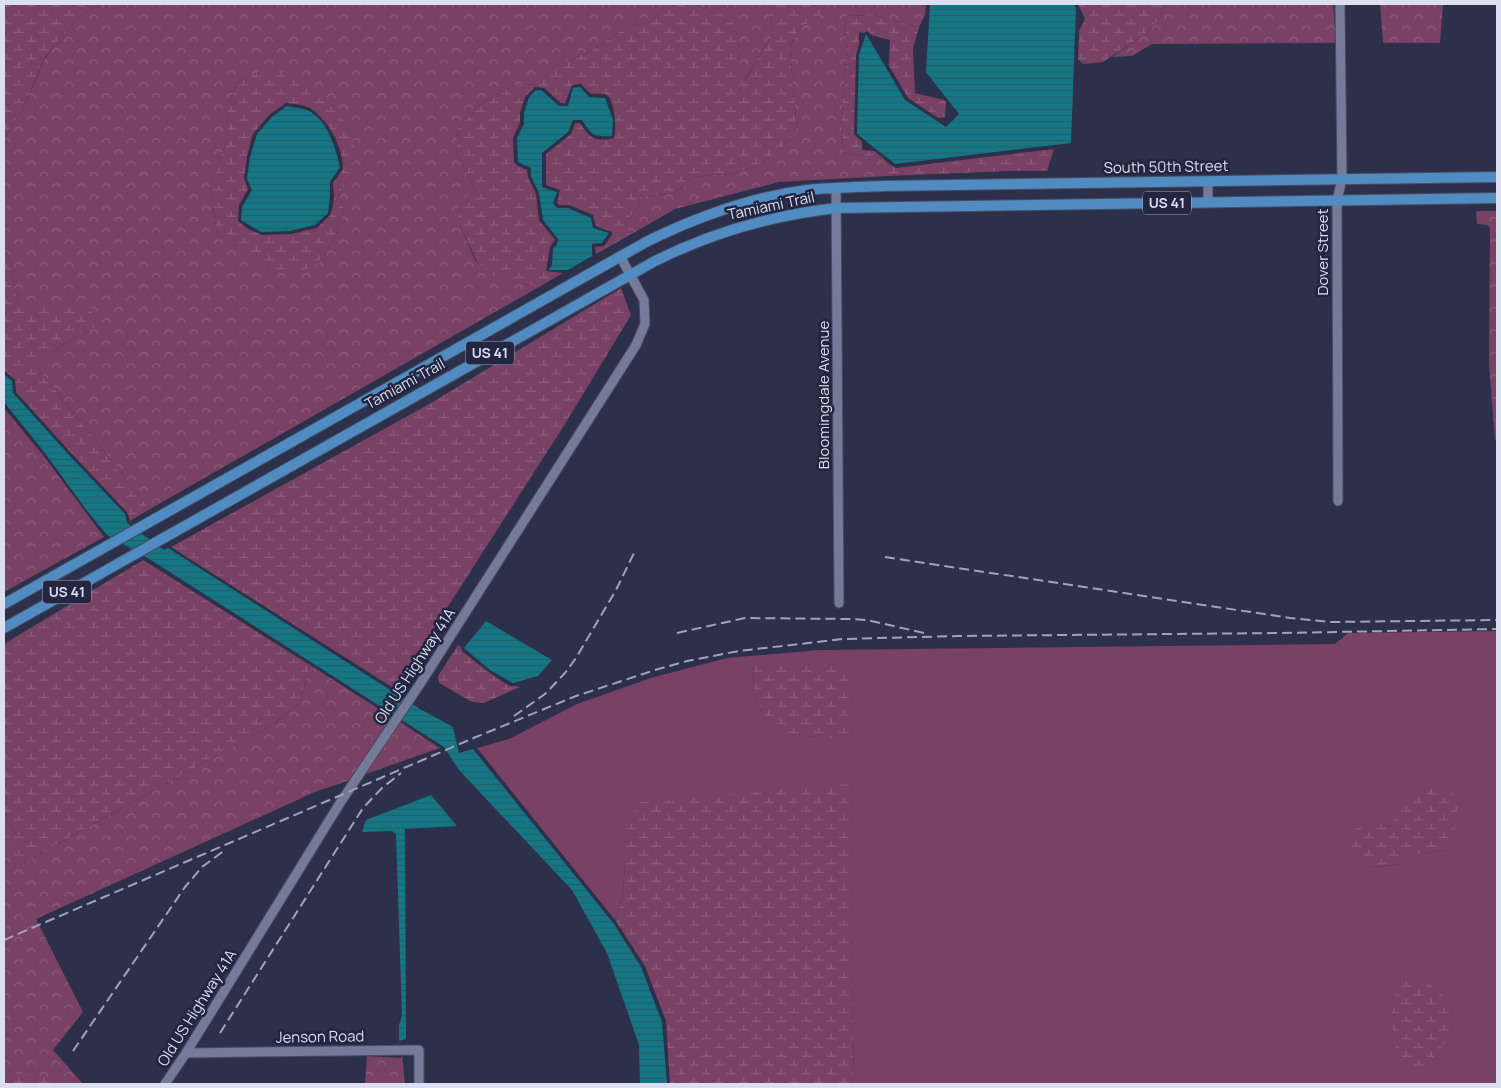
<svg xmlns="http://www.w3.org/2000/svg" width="1501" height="1088" viewBox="0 0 1501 1088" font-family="Manrope,sans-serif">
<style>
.green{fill:#794163;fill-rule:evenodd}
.forest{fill:url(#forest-crowns);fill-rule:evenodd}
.wetland{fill:url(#wetland-marsh);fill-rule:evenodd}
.water{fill:url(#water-rules)}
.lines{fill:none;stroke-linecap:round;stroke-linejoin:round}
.minor-casing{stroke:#484c62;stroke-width:11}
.major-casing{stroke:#484c62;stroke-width:12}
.minor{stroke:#757a99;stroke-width:9}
.major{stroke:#508cc1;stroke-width:10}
.rail{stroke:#a0a4b8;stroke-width:2;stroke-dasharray:10 5;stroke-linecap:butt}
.labels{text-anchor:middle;stroke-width:5;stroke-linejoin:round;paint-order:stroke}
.shield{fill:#232640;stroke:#a4a8bb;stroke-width:1}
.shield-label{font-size:14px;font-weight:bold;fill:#dbdff0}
.street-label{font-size:15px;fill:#dbdff0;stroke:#232640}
</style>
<defs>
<pattern id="forest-crowns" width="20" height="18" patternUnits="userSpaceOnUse" patternTransform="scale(1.25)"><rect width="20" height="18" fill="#794163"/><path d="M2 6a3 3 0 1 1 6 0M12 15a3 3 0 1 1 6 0" fill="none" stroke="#8b5c7a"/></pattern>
<pattern id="wetland-marsh" width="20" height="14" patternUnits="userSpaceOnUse" patternTransform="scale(1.25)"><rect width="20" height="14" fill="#794163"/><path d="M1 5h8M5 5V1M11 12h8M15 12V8" fill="none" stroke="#8b5c7a"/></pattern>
<pattern id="water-rules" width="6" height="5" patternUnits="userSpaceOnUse" patternTransform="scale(1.25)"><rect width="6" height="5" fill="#137785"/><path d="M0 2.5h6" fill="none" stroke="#2a5d66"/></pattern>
</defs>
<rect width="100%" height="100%" fill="#2c304b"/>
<path class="green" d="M1497,631v453h-643l-6,-300 -223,81 -2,30 -8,25 -138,-172 32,-9 68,-35 77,-27 73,-19 93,-8 515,-6 13,-11zM753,666l98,72 -50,-2 -36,-19 -11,-22zM1365,822l25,4 54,24 -31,5 -14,9 -26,3 -24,-23z"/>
<path class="forest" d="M102,4h565l-16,18 -24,5 -36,24 -40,17 -13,16 -22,1 -24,12 -15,10 -19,21 -2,25 20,38 -17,31 17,40 37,20 26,5 -389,222 -113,-142 25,-22 32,-17 -75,-21 -11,-53 -4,-3v-113l18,-27 22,-51 16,-22 22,-24zM261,71l88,58 2,47 -12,19 5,15 -10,30 -16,23 -101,-29 -7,-48 18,-48 -1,-32 11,-24z
M695,4h75l-1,4 4,26 -35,57 2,-45 -7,-23z
M827,4h16l1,1 6,-1h76l-1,11 -6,12 -45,-12 -29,1c0,14 2,29 1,43 -1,32 -7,63 -2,94l39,5 5,5v13l-109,6 -104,27 -45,26 -6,-12 16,-17 -1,-9 36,-4 18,-16 42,-4 25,-8 23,-18 14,-19 -4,-39 -3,-43 9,-18 17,-9z
M1165,4h168l3,39 -184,1 -20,12 -20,1 26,-18 21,-19z
M1380,4h63l-3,39h-57z
M1476,211h21v229h-2l-6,-76 1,-136 -3,-3 -10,-1z
M4,408l39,47 61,82 -100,55z
M310,665l83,53 -42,62 -34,11 -281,128 47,93 -30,38 30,34h-27l-3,-4 -49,-6v-258l12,17 4,32 255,-142 25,-21z
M400,722l40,26 -77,27z
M402,1054l3,30h-40l2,-28 34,2z"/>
<path class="wetland" d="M4,4h98l-20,10 -22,24 -16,21 -22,52 -18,27z
M667,4h28l38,19 7,22 -1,45 34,-56 -4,-26 1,-4h57l-11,15 -17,9 -9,18 3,43 4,40 -14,18 -23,18 -25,8 -42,4 -18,16 -36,4 1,9 -16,17 6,12 -34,19 -1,-7 9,-1 8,-11v-3l-16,-6 -3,-11 -24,-10h-10l-2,-2 3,-13 -14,-5v-31l25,-20 4,-11h5c10,16 16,19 34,15 3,-7 1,-38 -7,-43 -3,-2 -12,-1 -16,-1l-10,-10 -9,1 -7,18h-4l-17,-15 -9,-1 -10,10 -5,16v10l-7,15 1,24 4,4 9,4 1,7 8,17 3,26 16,20 -5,7 -4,24 17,2 -24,14 -26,-5 -19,-6 -17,-14 -18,-40 -2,-12 12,-17 7,-2 -20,-38 2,-25 19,-21 15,-10 24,-12 22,-1 13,-16 40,-17 36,-24 24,-5z
M1078,4h87l-6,16 -21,19 -35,23 -20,2 -5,-5 1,-28 6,-12z
M874,15l45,12 -6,22 2,44 29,7 2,2 -1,15 -7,1 -30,-20 -19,-32 1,-26 -19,-5 -3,-4 -5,2 -4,-1v13l-3,10 -2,79 8,8v8l12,1 9,7 -39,-5c-5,-31 1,-62 2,-94 1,-14 -1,-29 -1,-43z
M261,71l24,1 39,28 16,15 9,14 7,24 -5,23 -12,19 5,15 -10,30 -16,23 -21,11 -26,-6 -34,-16 -20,-18 -7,-48 18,-48 -1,-32 11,-24zM286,103c8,1 21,2 27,7 17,13 30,38 30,59l-10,14 1,15 -3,16 -14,14 -26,6 -29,1 -14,-6 -10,-8 1,-16 9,-16 -4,-11 3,-22 6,-22 16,-19z
M1054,149l-7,22h-40l-119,5v-13l8,5z
M4,251l4,3 11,53 72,-2 3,23 -32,17 -25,22 113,142 -20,12 -3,-9 -56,-59 -55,-61 -1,-12 -11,-10z
M621,288l10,27 -66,109 -170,265 -224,-142 260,-144z
M143,560l167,105 -10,37 -25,21 -255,142 -14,-26 10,-6 -12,-17v-172z
M458,645l3,2 1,4c15,12 29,24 46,34 5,2 7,0 12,2l-36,16 -12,-1 -33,-19 -1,-7z
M848,663l3,76 -50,-3 -19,-5 -17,-14 -11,-22 -1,-29z
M849,784l5,300h-184l-4,-63 -21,-55 -30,-46 8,-25 2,-30 -1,-39 16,-24z
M1440,786l19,11 -4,34 -11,19 -31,5 -14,9 -27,3 -23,-23 3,-12 13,-11 25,5 12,-21 14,-10z
M1405,979l20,3 15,9 10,22 1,22 -27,34 -16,-1 -11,-13 -6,-37 3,-20z
M4,1074h28l22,6 2,4h-52z"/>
<path class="water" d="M930,4h144l2,5 -5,134 -176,21 -38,-30 2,-79 7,-21 39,66 41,27 13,-13 -33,-42z
M580,87l9,10 16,1 8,22 -1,16c-18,1 -20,0 -30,-16h-9l-5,12 -26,21v34l15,5 -4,11 4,5h11l23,10 2,10 16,5 -7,10 -10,1v12l-24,14h-19l3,-5 1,-17 4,-3 1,-6 -15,-19 -4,-27 -8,-17v-8l-13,-6 -1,-24 7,-14v-11l5,-16 7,-7h5l18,16h9l5,-18z
M287,106c7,2 18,2 24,6 18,12 24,35 29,55l-10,15v15l-2,16 -13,12 -25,6 -29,1 -20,-12 1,-13 10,-17 -5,-11 3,-22 7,-23 15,-17z
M4,374l8,7 1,12 56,62 56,59 2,9 37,27 4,-2 252,161 33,18 6,26 14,-4 141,175 27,43 21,55 5,62h-27l-1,-39 -32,-92 -35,-63 -113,-120 -15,-23 -293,-187 -44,-25 -22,-27 -40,-55 -41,-51z
M486,621l66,39 -14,16 -25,7 -23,-13 -26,-22z
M431,795l26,31 -52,3 1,210 -7,2v-16l3,-9 -6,-182 -4,-3 -30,1 4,-12z"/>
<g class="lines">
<g class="minor-casing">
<path id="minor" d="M1208,181v21
M836,188l3,415
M1338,501l-1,-301 5,-21 -2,-175
M186,1053l233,-3v34
M165,1084l21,-31 154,-250 80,-119 216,-339 9,-21 -1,-24 -24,-44"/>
</g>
<g class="major-casing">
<path id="major" d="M4,604l642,-362c51,-25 105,-45 161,-52 26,-3 52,-3 77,-4l613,-9
M4,628l651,-367c58,-29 117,-46 182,-53l660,-10"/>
</g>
<use href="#minor" class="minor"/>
<use href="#major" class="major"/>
<path class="rail" d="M885,557l405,61 41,4 166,-2
M677,633l68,-15 104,1 18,1 57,13
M514,716l31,-22 20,-21 11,-15 40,-68 18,-37
M4,940l472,-203 100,-41 79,-26 32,-9 52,-10 104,-12 115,-3 323,-3 216,-4
M220,1033l143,-225 19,-20 19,-15
M73,1051l112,-164 17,-20 23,-17"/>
</g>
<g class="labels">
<g class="shield">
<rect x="1143" y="191.5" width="48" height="23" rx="4"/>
<rect x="466" y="341.5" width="48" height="23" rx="4"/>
<rect x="43" y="580.5" width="48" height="23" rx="4"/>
</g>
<g class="shield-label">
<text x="1167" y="208">US 41</text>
<text x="490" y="358">US 41</text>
<text x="67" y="597">US 41</text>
</g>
<g class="street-label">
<text transform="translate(1166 167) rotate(-1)" y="5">South 50th Street</text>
<text transform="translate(771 206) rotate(-12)" y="5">Tamiami Trail</text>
<text transform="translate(1323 252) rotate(-90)" y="5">Dover Street</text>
<text transform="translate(405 384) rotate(-29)" y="5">Tamiami Trail</text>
<text transform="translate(824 395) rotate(-90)" y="5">Bloomingdale Avenue</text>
<text transform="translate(415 666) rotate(-57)" y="5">Old US Highway 41A</text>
<text transform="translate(197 1008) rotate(-58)" y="5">Old US Highway 41A</text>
<text transform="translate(320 1037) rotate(-1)" y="5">Jenson Road</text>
</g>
</g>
<rect width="1501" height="1088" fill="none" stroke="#dbdff0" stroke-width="10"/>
</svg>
